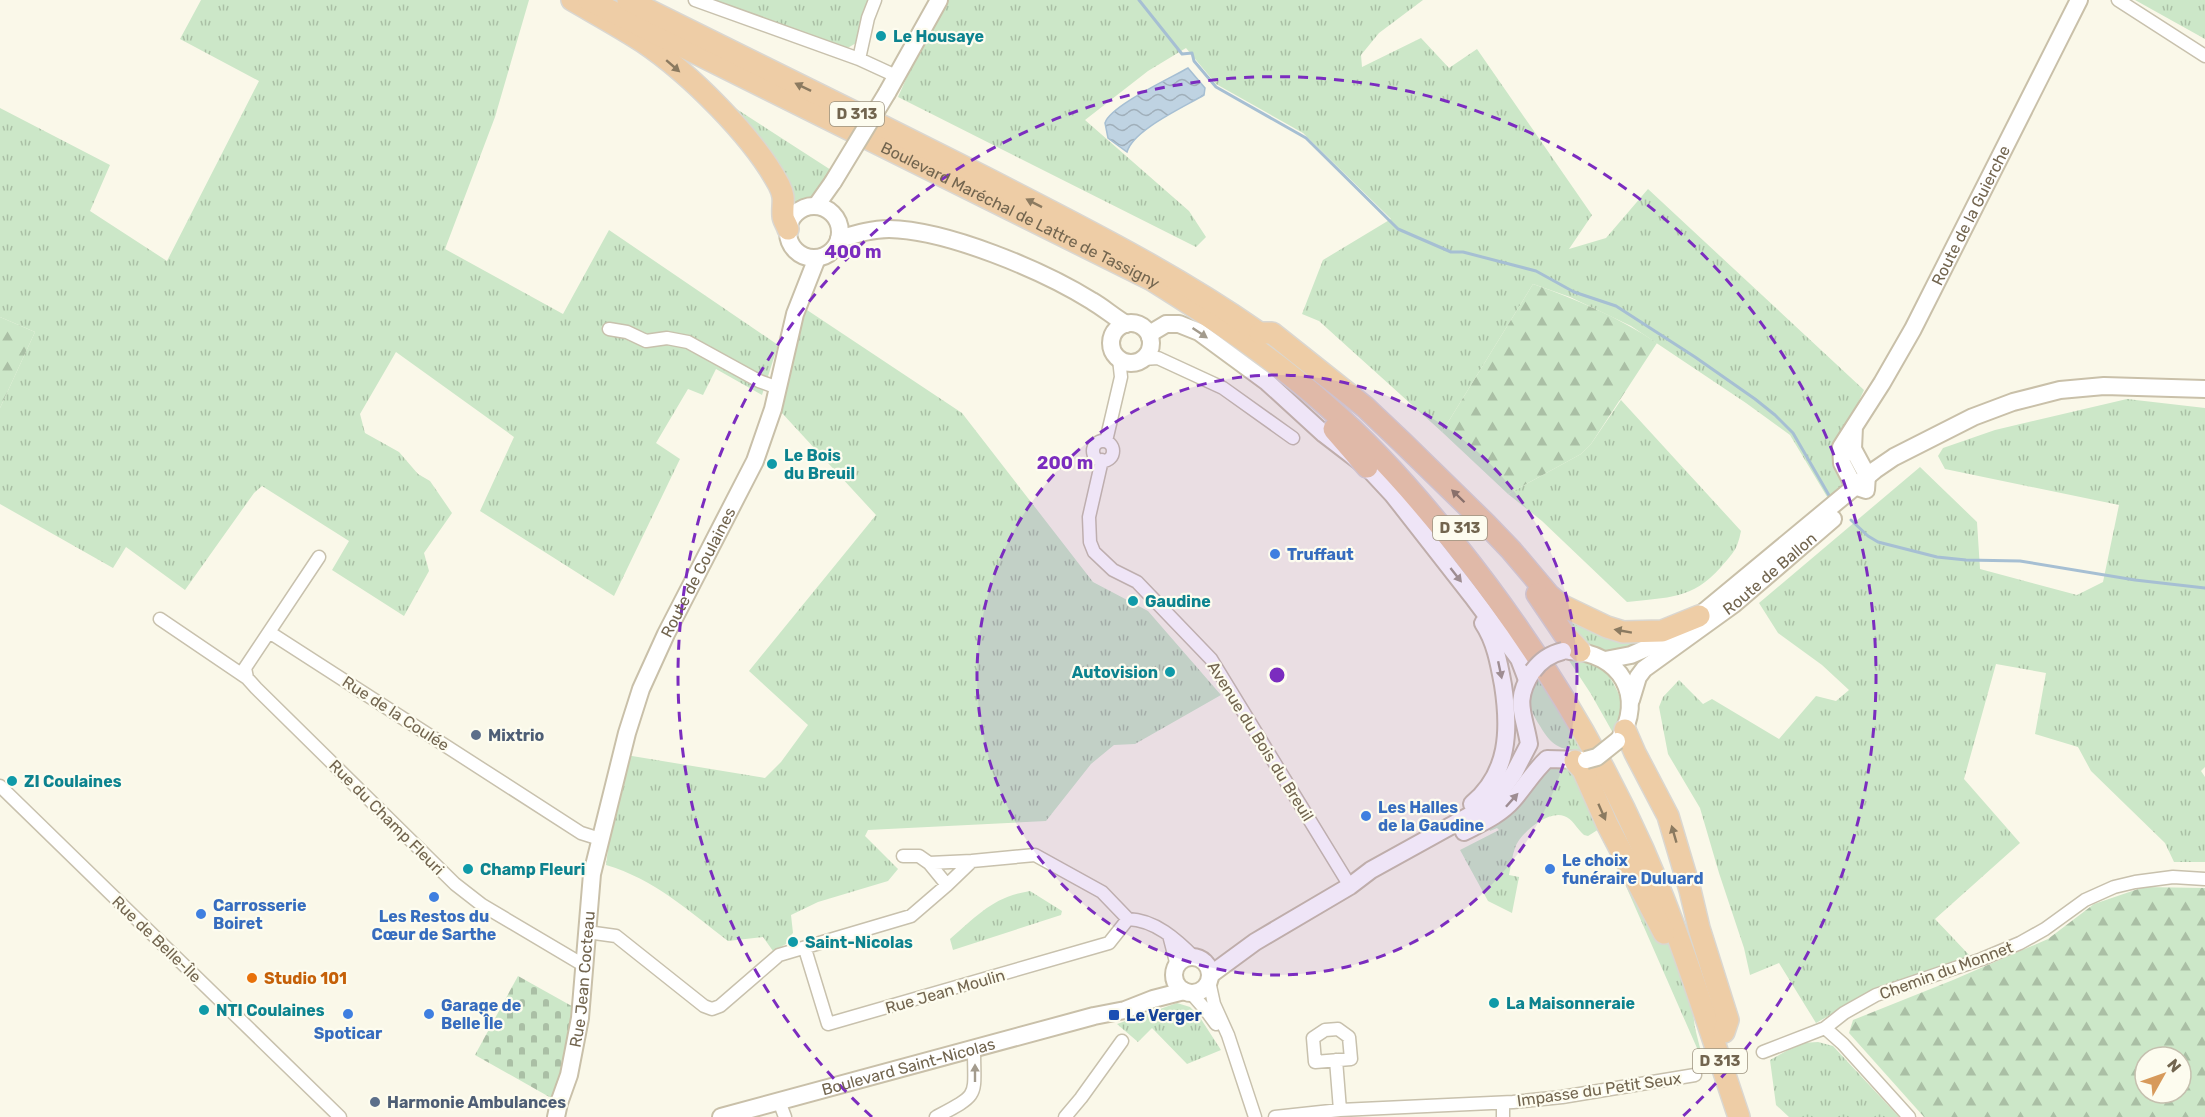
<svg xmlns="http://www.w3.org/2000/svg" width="2205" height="1117" viewBox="0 0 2205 1117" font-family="Rubik,sans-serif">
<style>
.grass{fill:url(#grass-tufts)}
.forest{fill:url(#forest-firs);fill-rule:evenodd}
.cemetery{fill:url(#cemetery-stones)}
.water{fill:url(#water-waves);stroke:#a6bfd3;stroke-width:1.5}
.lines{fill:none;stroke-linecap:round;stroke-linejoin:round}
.stream{stroke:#a6bfd3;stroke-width:3}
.street-casing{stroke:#c8c1ad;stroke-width:15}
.secondary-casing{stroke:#c9c0a9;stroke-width:20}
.highway-casing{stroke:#dad7d1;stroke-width:24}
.street{stroke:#fff;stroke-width:12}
.secondary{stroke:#fff;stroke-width:16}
.highway{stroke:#eecda6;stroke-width:21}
.secondary-bridge-casing{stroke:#c9c0a9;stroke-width:20;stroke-linecap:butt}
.secondary-bridge{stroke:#fff;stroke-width:16}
.oneway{fill:#8b7a60}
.oneway2{fill:#a39b8d}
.ring{fill:none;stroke:#7b2cbf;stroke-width:3;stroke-dasharray:10 8}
.culture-dot{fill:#0f9aa8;stroke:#fdfcef;stroke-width:2}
.shop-dot{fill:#3f7fe0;stroke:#fdfcef;stroke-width:2}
.service-dot{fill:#5c6f8a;stroke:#fdfcef;stroke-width:2}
.food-dot{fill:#e8710a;stroke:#fdfcef;stroke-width:2}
.transit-dot{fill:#1a4fb4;stroke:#fdfcef;stroke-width:2}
.labels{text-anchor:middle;stroke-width:4.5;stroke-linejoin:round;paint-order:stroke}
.shield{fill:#fdfcef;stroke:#9c927f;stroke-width:1.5}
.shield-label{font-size:15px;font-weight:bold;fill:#72654f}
.culture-label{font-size:16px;font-weight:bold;fill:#0d838f;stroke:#fdfcef;text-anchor:start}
.street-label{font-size:16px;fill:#72654f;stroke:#fdfcef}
.shop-label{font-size:16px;font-weight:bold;fill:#366cbe;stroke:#fdfcef;text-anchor:start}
.service-label{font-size:16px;font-weight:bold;fill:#4e5e75;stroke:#fdfcef;text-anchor:start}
.food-label{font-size:16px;font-weight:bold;fill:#c56008;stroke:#fdfcef;text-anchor:start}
.transit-label{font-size:16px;font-weight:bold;fill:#164399;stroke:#fdfcef;text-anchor:start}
.centre{fill:#7b2cbf;stroke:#fdfcef;stroke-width:3}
.ring-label{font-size:18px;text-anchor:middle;font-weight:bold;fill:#7b2cbf;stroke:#fdfcef;stroke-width:4.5;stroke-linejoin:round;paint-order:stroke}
</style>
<defs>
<pattern id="grass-tufts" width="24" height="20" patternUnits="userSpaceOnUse" patternTransform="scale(1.5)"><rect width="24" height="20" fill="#cce7c8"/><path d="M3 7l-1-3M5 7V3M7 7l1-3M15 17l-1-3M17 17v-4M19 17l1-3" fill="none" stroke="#aabfa5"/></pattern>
<pattern id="forest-firs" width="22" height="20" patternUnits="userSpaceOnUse" patternTransform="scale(1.5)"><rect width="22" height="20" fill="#cce7c8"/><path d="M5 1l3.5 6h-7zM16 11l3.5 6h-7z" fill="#aabfa5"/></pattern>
<pattern id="cemetery-stones" width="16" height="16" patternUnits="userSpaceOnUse" patternTransform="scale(1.5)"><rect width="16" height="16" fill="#cce7c8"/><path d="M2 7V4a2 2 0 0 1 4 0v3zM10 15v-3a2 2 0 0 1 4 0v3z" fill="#aabfa5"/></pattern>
<pattern id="water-waves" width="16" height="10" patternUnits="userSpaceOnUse" patternTransform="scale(1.5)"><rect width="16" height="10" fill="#bfd3e2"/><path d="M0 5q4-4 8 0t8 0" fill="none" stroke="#a0afba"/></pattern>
</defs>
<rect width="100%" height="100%" fill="#faf8e9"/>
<path class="grass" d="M201,0h328l-34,117 -50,132 118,65 46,-84 169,115 -16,50 -46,-26 -13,26 -15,-6 -32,54 24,16 -66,137 -134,-85 34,-74 -118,-85 -36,62 5,19 34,19 19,22 12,7 22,32 -28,40 5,18 -25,45 -72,-46 17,-29 -87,-55 -8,7 -69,97 -59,-43 -13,21 -113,-64v-96l35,-76 -35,-15v-209l110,57 -20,46 77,50 92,-180 -79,-42z
M712,0h157l-11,42 -14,8z
M947,0h476l-44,33 -18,22 1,12 59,-29 28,30 28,-19 115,166 -23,34 37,-11 42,-49 216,201 -13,28 -7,65 -3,7 -12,10 -39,-65 -44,-32 -115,-77 -61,-29 -37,-13 -91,148 -123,-111 -17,-7 21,-54 68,-41 -88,-86 -87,-49 -30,-36 -38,23 -63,49 104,91 17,26 -10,10 -298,-150 25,-56z
M2135,0h70v39z
M701,86l130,84 -21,33h-4l-15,10 -2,-10z
M804,308l158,105 131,169 55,29 73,84 -86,49 -21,1 -23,19 -45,57 -178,9 -3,6 33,33 -10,12 -70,21 -27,13 2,18 -5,5v5l-15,8 -10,-14 -35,4c-39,-30 -74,-62 -122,-76l4,-32 16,-78 139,23 16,-16 27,-37 -59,-54 127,-156 -95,-103z
M2127,399l78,9v359l-4,4 4,6v85h-31l-9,-19 -74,-72 -13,-24 -43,-13 11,-61 -50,-9 -32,115 56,64 -85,76 36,38 -100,35 -55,31 -37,-60 -29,12 -6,-27 -25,-75 -19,-65 -32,-54 -9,-47 4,-10 16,-17 24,24 9,-5 67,40 37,-43 20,5 13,-11 -27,-25 -44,-32 -19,-30 161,-136 57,55 3,47 97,26 26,-13 16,-77 -174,-36 -7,-13 5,-8 52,-18z
M1621,400l120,131c-4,19 -7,21 -20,36 -29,33 -53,30 -94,35l-85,-81 -34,-27 73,-40 10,-10z
M1562,615l75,26v3l-22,11 -22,-9 -11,-2z
M1574,658l28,7c14,23 31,43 11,68l-22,-39 -23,-35z
M1538,678l24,37 20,36c-23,-1 -31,-6 -42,-25 -12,-18 -13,-28 -2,-48z
M1575,761l32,63 -19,12 -4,-1c-7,-6 -12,-17 -20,-19 -16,-6 -44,17 -49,32 -3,8 -4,18 -6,27l10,2 -7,36 -24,-12 -28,-51 39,-20 -2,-2 -7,3 -2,-4 49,-59z
M1614,836l57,111 20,50 4,31 9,36 -86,-196 -15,-27z
M1030,891l32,20 -1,4 -108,35 -3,-11c28,-24 43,-42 80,-48z
M1177,1003l13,4 9,9 22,34 -34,14 -35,-36 -14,14 -21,-18z
M1818,1042l15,4 66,71h-110l-13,-12 -6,-45 31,-17z"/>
<path class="forest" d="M1533,284c43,15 85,33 124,59l-66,101 -10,10 -73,40 -66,-62z
M0,317l35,15 -35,76z
M2144,887l61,1v229h-281l-75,-84 4,-13 100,-40 95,-41 46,-35zM2145,1057h36v36h-36z"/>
<path class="cemetery" d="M518,976l59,33 -6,35 -18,55 -78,-44z"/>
<path class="water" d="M1188,68l17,20 -1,7c-20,12 -71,35 -77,57l-19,-14 -3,-15c5,-17 66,-45 83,-55z"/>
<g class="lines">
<path class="stream" d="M1139,0l43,54 10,-1 2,8 22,26 90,51 92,91 53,23h12l73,19 38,21 42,14 79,51 60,42 20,16 18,18 37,64
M1851,520l17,16 10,6 59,15 29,3 54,1 115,19 70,8"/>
<g class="street-casing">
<path id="street" d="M695,0l164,59
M875,0l-7,18 -9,41 37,17
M2118,0l87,56
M609,329l18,3 19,9 21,-3 21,4 71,39 19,7
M1143,359l15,-1 65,30 70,50
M1106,441l15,-64 -2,-18
M1093 451a10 10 0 1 1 20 0a10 10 0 1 1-20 0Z
M1102,460l-13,57 1,25 4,10 19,18 24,12 74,77 139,227
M319,557l-74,111 2,10 9,10 199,196 27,21 103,61
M160,619l87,59
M269,632l312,201 19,6
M0,786l340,331
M903,856h16l10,7
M947,885l-18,-22 43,-2
M587,932l29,4 88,70 8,3 8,-3 59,-51 132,-39 36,-31 25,-24 63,-6 67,37 26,27c27,1 48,20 67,39
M1169,935l8,31
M805,949l23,75 281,-81 19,-24
M1209,981l5,23 14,31 27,82
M1191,993l14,16 11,15
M1825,1028l18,16 66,73
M1338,1029l11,8 2,22 -36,3 -2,-24 12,-8z
M1763,1052l62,-24 19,-15 32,-18 106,-36 38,-16 25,-14 40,-29 29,-13 21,-5 38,-5 32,2
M1336,1060l4,50
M779,1101l6,16
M1503,1103v14
M936,1117c45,-24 38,-19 38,-68
M1065,1117l16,-19 41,-57
M1275,1117l65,-7 173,-8 49,-5 133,-22"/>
</g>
<g class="secondary-casing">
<g id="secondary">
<path d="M887,93l52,-93"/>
<circle cx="814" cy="232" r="26"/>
<path d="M816,206l17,-24"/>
<path d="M839,239c17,-5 33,-10 50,-10 58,1 153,41 203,72 12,7 22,16 34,23"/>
<circle cx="1131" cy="343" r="20"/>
<path d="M1150,337l1,-4 15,-9h13l20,8 68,50 57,52 43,33 26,28 79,101 47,63 8,21"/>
<path id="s1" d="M1854,427l-1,22 14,26 -1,15 -12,-4 -12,-23 -1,-16 41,-64 31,-54 166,-329"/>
<path d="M1569,651c51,1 78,46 49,90"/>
<path d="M1605,660l26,-5 25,-11 43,-28 176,-146 19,-13 79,-40 40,-15 47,-12 44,-4 101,3"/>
<path id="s2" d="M1631,700l7,-23 6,-8 90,-65 99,-85"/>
<path d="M1472,804c37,-31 38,-74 31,-119 -4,-22 -8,-44 -20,-62"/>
<path d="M1464,832c17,-9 36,-17 49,-32 12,-14 21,-29 34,-41l38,1"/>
<circle cx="1192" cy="975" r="18"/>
<path d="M1210,975l45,-33 95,-56 21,-16 114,-63 13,-12 16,-22 15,-29c-5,-31 -16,-42 3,-72"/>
<path id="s3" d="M556,1117l3,-14 10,-28 11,-57 12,-144 35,-141 14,-44 25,-55 89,-173 18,-52 22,-95 22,-56"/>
<path id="s4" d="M721,1117l373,-101 31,-6 28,-11 31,-8"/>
</g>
</g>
<g class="highway-casing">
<g id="highway">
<path d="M572,0c24,14 48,27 71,42 46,31 110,94 136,143 7,14 3,18 4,31 0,4 4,9 5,13"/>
<path id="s5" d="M589,0l563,280c61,38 121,78 175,126 48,42 90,90 129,139 75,94 138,194 187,304 38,87 66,179 96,268"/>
<path d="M628,0c119,59 239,118 358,178 93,48 186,94 272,154"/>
<path d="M1260,333h12l93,74 37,35 84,82 25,26 38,45 12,10 46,22 16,5 39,-1 37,-15"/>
<path d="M1334,429l33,38"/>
<path d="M1537,594l27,40 16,17"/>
<path d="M1625,730l10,23 33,63 22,74 9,38 29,92 -4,12"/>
<path d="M1575,761l8,9 24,54 57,109"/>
</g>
</g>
<use href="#street" class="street"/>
<use href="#secondary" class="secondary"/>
<use href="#highway" class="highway"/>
<g class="secondary-bridge-casing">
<path id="secondary-bridge" d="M833,182l54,-89
M1533,671c8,-11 17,-17 30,-20
M1586,760l11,-3 20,-16"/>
</g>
<use href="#secondary-bridge" class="secondary-bridge"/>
</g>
<defs><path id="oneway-solid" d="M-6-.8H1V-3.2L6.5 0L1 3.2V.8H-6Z" transform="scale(1.5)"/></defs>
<g class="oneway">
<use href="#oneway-solid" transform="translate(673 66) rotate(41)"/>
<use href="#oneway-solid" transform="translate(803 87) rotate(-154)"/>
<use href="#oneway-solid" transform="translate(1034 203) rotate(-153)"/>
<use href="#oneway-solid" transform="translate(1458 496) rotate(-136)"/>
<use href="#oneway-solid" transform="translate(1623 631) rotate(-170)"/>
<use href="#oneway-solid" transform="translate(1602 812) rotate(66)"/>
<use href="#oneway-solid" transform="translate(1674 834) rotate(-106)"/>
</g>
<g class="oneway2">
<use href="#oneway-solid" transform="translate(1200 333) rotate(34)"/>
<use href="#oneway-solid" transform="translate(1456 575) rotate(52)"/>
<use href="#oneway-solid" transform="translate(1500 670) rotate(78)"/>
<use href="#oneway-solid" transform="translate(1512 800) rotate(-48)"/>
<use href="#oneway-solid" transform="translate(975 1073) rotate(-90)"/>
</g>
<circle cx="1277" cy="675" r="300" fill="#7b2cbf" fill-opacity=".12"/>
<g class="ring">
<circle cx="1277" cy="675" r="300"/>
<path d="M872 1117A599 599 0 1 1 1682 1117"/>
</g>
<g class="culture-dot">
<circle cx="881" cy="36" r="6"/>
<circle cx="772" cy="464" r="6"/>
<circle cx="1133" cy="601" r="6"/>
<circle cx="1170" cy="672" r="6"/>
<circle cx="12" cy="781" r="6"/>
<circle cx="468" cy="869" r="6"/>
<circle cx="793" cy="942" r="6"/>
<circle cx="1494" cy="1003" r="6"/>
<circle cx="204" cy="1010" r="6"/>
</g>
<g class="shop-dot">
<circle cx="1275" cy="554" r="6"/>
<circle cx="1366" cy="816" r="6"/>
<circle cx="1550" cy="869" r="6"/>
<circle cx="434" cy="897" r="6"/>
<circle cx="201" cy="914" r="6"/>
<circle cx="348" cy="1014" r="6"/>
<circle cx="429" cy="1014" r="6"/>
</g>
<g class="service-dot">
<circle cx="476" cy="735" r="6"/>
<circle cx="375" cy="1102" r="6"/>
</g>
<circle class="food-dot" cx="252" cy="978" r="6"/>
<rect class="transit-dot" x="1108" y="1009" width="12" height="12" rx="3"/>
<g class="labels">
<g class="shield">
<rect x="830" y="102" width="54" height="24" rx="4.5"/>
<rect x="1433" y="516" width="54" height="24" rx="4.5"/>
<rect x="1693" y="1049" width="54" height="24" rx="4.5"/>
</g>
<g class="shield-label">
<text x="857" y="119">D 313</text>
<text x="1460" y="533">D 313</text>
<text x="1720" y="1066">D 313</text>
</g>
<g class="culture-label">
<text x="893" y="42">Le Housaye</text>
<text x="784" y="461">Le Bois<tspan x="784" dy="18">du Breuil</tspan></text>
<text x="1145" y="607">Gaudine</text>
<text x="1158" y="678" text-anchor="end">Autovision</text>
<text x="24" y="787">ZI Coulaines</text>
<text x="480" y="875">Champ Fleuri</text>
<text x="805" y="948">Saint-Nicolas</text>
<text x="1506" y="1009">La Maisonneraie</text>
<text x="216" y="1016">NTI Coulaines</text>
</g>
<g class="street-label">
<text dy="6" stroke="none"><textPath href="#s1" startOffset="387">Route de la Guierche</textPath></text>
<text dy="6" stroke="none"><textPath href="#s5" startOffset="482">Boulevard Maréchal de Lattre de Tassigny</textPath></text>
<text dy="6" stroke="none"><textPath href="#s3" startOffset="568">Route de Coulaines</textPath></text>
<text dy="6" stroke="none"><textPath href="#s2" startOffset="192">Route de Ballon</textPath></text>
<text transform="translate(396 713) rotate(33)" y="6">Rue de la Coulée</text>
<text transform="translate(1261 741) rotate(58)" y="6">Avenue du Bois du Breuil</text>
<text transform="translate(387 817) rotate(45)" y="6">Rue du Champ Fleuri</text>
<text transform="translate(157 939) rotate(44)" y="6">Rue de Belle-Île</text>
<text transform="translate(1946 970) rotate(-20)" y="6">Chemin du Monnet</text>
<text dy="6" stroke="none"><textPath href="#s3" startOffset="141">Rue Jean Cocteau</textPath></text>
<text transform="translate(945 991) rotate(-16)" y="6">Rue Jean Moulin</text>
<text dy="6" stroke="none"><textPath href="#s4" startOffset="194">Boulevard Saint-Nicolas</textPath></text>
<text transform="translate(1599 1089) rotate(-8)" y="6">Impasse du Petit Seux</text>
</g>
<g class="shop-label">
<text x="1287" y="560">Truffaut</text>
<text x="1378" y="813">Les Halles<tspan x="1378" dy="18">de la Gaudine</tspan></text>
<text x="1562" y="866">Le choix<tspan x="1562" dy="18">funéraire Duluard</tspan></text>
<text x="213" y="911">Carrosserie<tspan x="213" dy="18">Boiret</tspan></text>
<text x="434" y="922" text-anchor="middle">Les Restos du<tspan x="434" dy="18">Cœur de Sarthe</tspan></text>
<text x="441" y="1011">Garage de<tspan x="441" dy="18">Belle Île</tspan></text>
<text x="348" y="1039" text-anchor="middle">Spoticar</text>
</g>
<g class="service-label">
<text x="488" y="741">Mixtrio</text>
<text x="387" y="1108">Harmonie Ambulances</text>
</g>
<g class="food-label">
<text x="264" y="984">Studio 101</text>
</g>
<g class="transit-label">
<text x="1126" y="1021">Le Verger</text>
</g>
</g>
<circle cx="1277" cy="675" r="9" class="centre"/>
<g class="ring-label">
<text x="853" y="258">400 m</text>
<text x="1065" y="469">200 m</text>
</g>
<g transform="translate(2163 1075) rotate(50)"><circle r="28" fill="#fdfcef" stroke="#c5c0af" stroke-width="1.5"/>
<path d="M0-4.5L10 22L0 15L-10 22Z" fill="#d79a5b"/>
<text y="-9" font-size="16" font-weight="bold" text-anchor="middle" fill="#72654f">N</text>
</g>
</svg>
